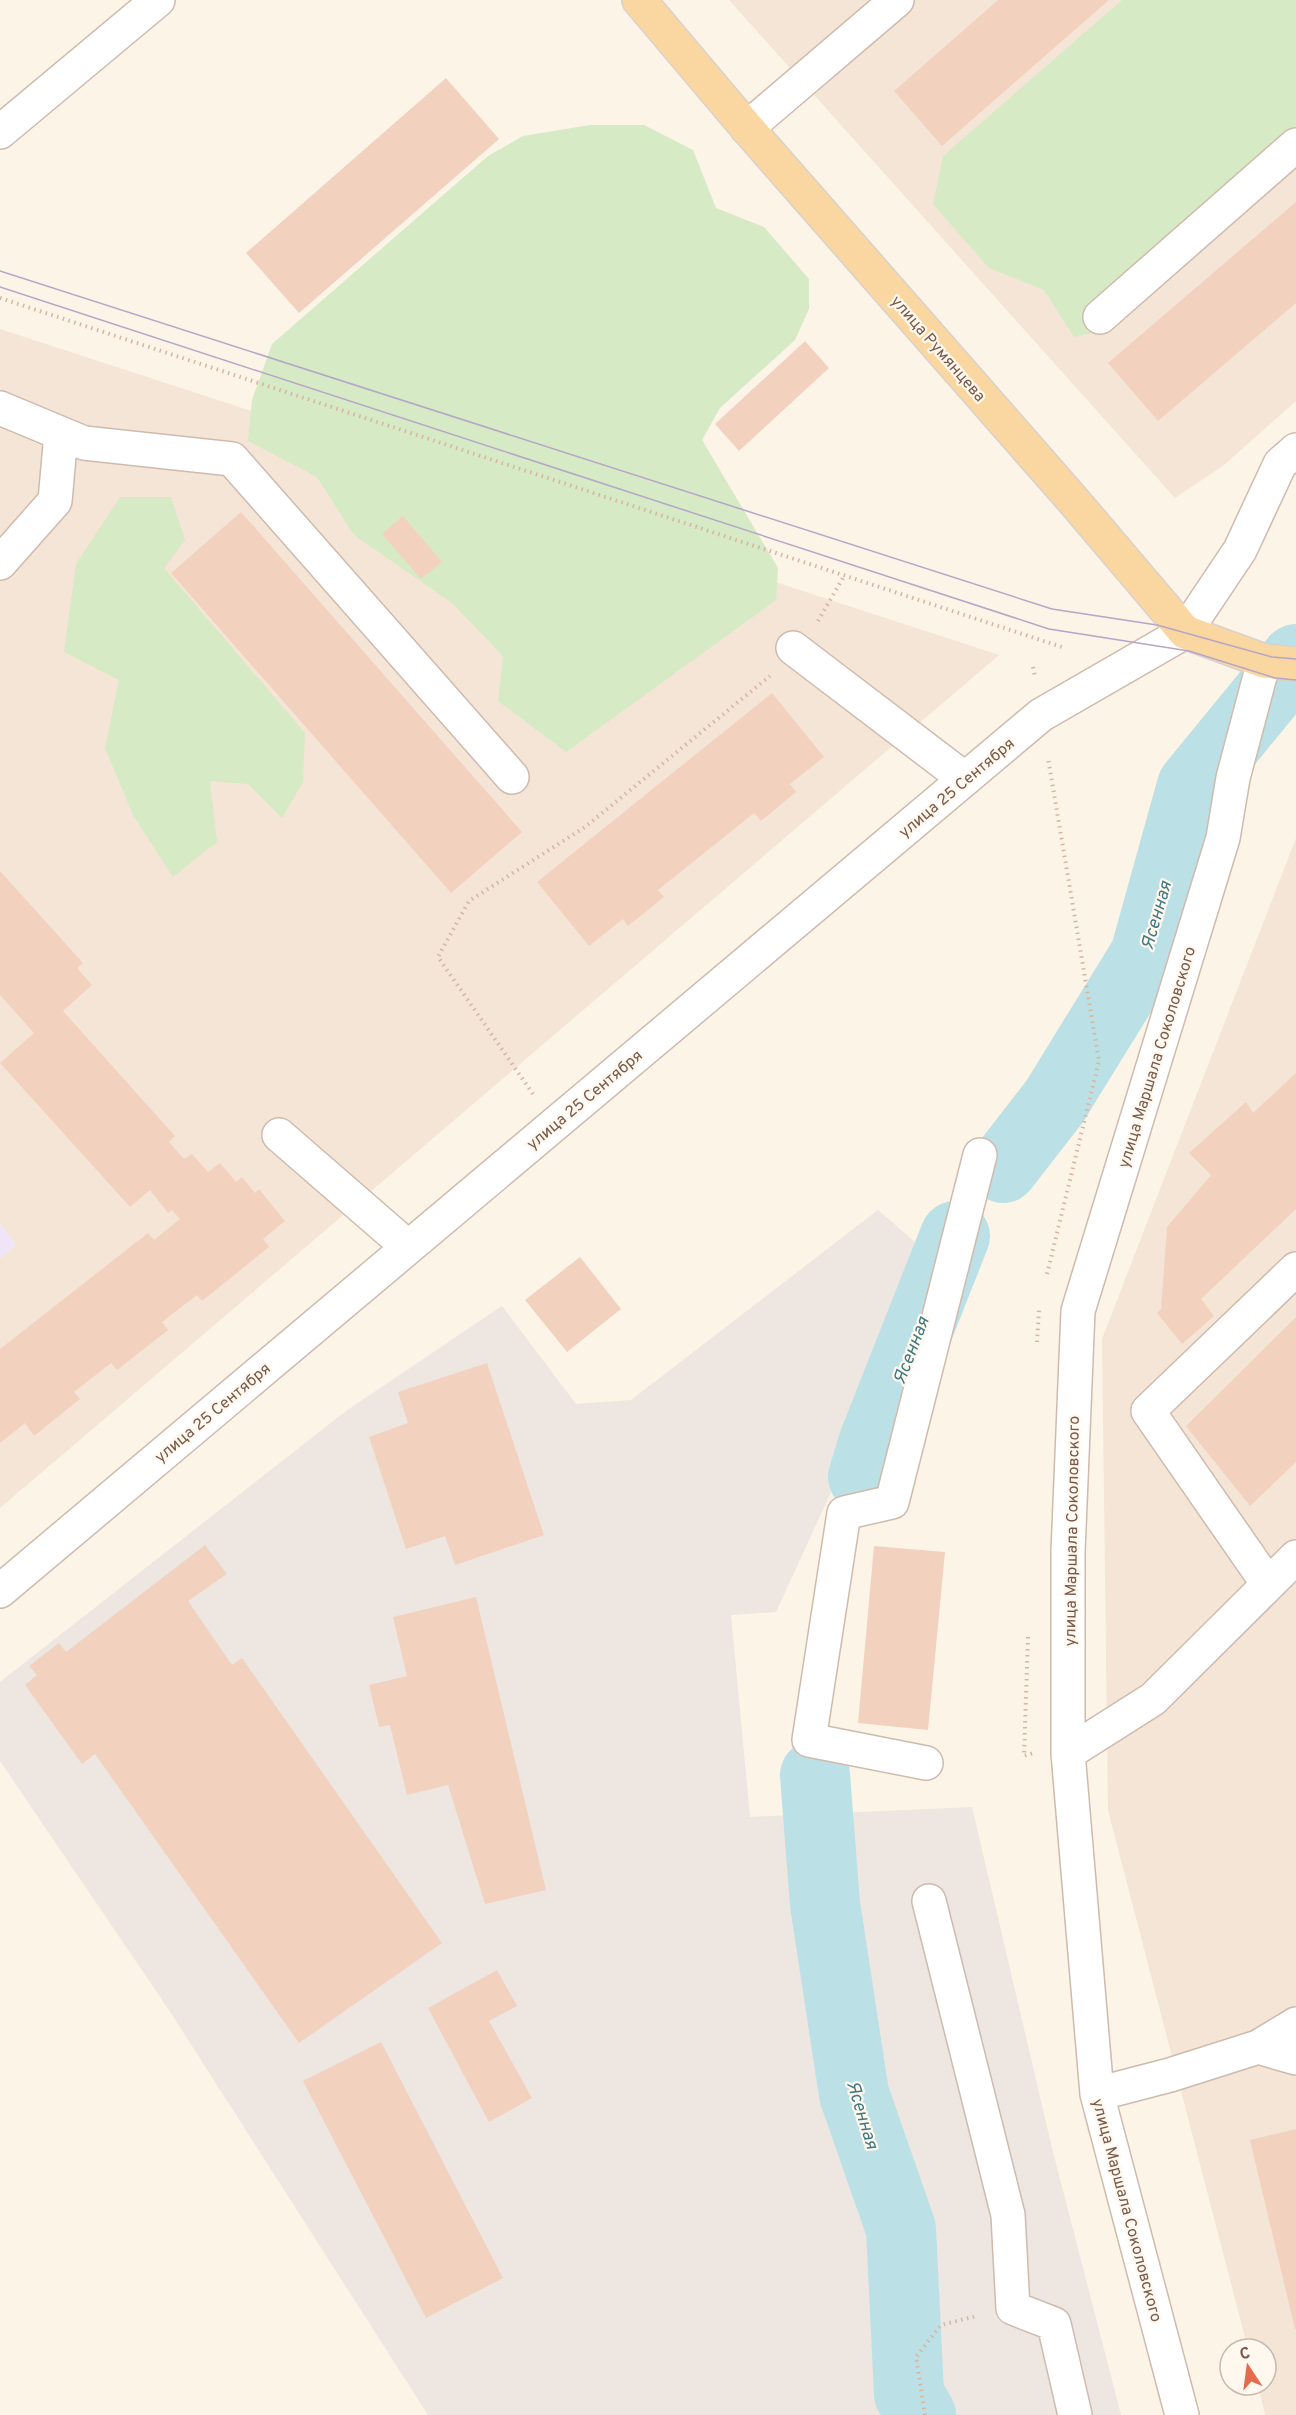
<svg xmlns="http://www.w3.org/2000/svg" width="1296" height="2415" viewBox="0 0 1296 2415" font-family="Overpass,sans-serif">
<style>
.residential{fill:#f4e5d6}
.industrial{fill:#ede6e1}
.education{fill:#f1e4f9}
.green{fill:#d5eac5}
.lines{fill:none;stroke-linecap:round;stroke-linejoin:round}
.river{stroke:#bbe1e6;stroke-width:70}
.building{fill:#f2d2bf}
.minor-casing{stroke:#cebbad;stroke-width:36}
.major-casing{stroke:#d9d1cd;stroke-width:36}
.path{stroke:#d7b5a2;stroke-width:4;stroke-dasharray:1.5 4.5;stroke-linecap:butt}
.minor{stroke:#fff;stroke-width:33}
.major{stroke:#fad7a0;stroke-width:33}
.tram{stroke:#b6a5c7;stroke-width:1.5}
.labels{text-anchor:middle;stroke-width:4.5;stroke-linejoin:round;paint-order:stroke}
.street-label{font-size:16px;fill:#775a4b;stroke:#fff8ee}
.water-label{font-size:18px;font-style:italic;fill:#427a83;stroke:#fff8ee}
</style>
<rect width="100%" height="100%" fill="#fcf4e7"/>
<path class="residential" d="M729,0h567v401l-72,64 -49,33z
M0,329l999,326 -999,853v-250l16,-13 -16,-21z
M1296,838v1577h-31l-7,-30h8v-36h-18l-140,-539 -6,-471z"/>
<path class="industrial" d="M878,1210l59,51 -161,351 -45,3 19,202 222,-10 80,341 69,267h-693l-259,-405 -169,-249v-79l346,-271 156,-105 74,98 55,-4z"/>
<path class="education" d="M0,1224l16,21 -16,13z"/>
<path class="green" d="M1122,0h174v133l-188,196 -34,8 -30,-47 -55,-22 -56,-64 10,-48z
M590,125h54l49,25 23,58 48,19 45,52v30l-14,31 -75,68 -18,32 76,128 -2,32 -210,152 -68,-51 5,-45 -51,-53 -98,-68 -37,-58 -69,-36 4,-41 20,-56 216,-188 35,-20z
M120,497h51l14,43 -21,28 141,165 -2,49 -21,36 -34,-34 -38,-3 7,61 -44,35 -40,-62 -28,-67 14,-68 -55,-28 12,-88z"/>
<g class="lines">
<path class="river" d="M1003,1168l52,-67 90,-146 47,-169 104,-127
M863,1477l11,-36 81,-205
M815,1775l10,129 29,190 47,135 8,165 12,21"/>
</g>
<path class="building" d="M998,0h111l-167,146 -48,-55z
M446,78l53,61 -200,174 -53,-60z
M1296,202v101l-138,118 -50,-58z
M805,341l24,27 -90,83 -24,-27z
M241,512l281,320 -71,61 -280,-320z
M403,516l39,46 -21,17 -39,-45z
M772,693l52,64 -34,27 6,8 -35,29 -7,-8 -96,77 6,7 -36,29 -5,-7 -34,27 -52,-64z
M0,871l83,92 -6,5 15,17 -29,26 112,125 -6,6 15,17 8,-5 16,18 12,-9 16,19 6,-5 13,16 4,-4 26,32 -22,18 6,8 -67,54 -5,-6 -35,27 6,8 -51,40 -6,-7 -37,29 6,7 -46,37 -9,-13 -25,20v-94l148,-116 6,7 26,-21 -8,-9 -4,3 -18,-23 -20,17 -130,-144 34,-30 -34,-38z
M1296,1073v136l-95,90 13,17 -32,28 -25,-31 4,-4 6,-82 44,-52 -22,-22 57,-51 7,11z
M580,1257l41,52 -54,43 -42,-52z
M1296,1317v145l-46,44 -64,-80z
M487,1363l57,172 -89,30 -10,-29 -39,13 -37,-112 39,-14 -10,-31z
M205,1545l22,29 -39,27 44,64 10,-7 200,285 -143,100 -204,-289 -13,10 -57,-79 12,-10 -8,-9 30,-23 7,9z
M874,1546l71,6 -17,178 -70,-7z
M476,1597l70,293 -61,14 -37,-119 -41,10 -17,-70 -11,2 -10,-42 38,-9 -14,-59z
M497,1970l20,36 -28,15 43,77 -43,24 -61,-114z
M381,2042l122,236 -77,40 -123,-237z
M1296,2129v200h-1l-45,-189z"/>
<g class="lines">
<g class="minor-casing">
<path id="minor" d="M747,128l150,-128
M0,132l158,-132
M1100,317l196,-172
M0,408l84,35 148,16 280,318
M0,563l55,-62 6,-67
M793,648l172,131
M279,1135l129,112
M1268,1584l-120,-173 148,-142
M0,1591l1041,-876 144,-83 55,-82 40,-86 16,-14
M1068,1753l85,-54 143,-142
M926,1763l-117,-23 35,-227 48,-11 88,-347
M929,1901l79,314 5,93 41,16 21,91
M1258,2047l38,-23
M1097,2094l73,-19 88,-28 38,11
M1182,2415l-85,-321 -29,-341v-201l10,-241 145,-473 10,-60 31,-117"/>
</g>
<g class="major-casing">
<path id="major" d="M639,0l108,128 325,371 113,133 79,29 32,3"/>
</g>
<path class="path" d="M0,298l1062,349
M818,621l26,-45
M1033,667l2,9
M533,1094l-95,-137 31,-56 116,-74 185,-151
M1047,1274l52,-213 -51,-303
M1037,1342l2,-32
M1028,1637l-4,119 9,-3
M925,2415l-9,-58 25,-32 36,-9"/>
<use href="#minor" class="minor"/>
<use href="#major" class="major"/>
<path class="tram" d="M0,271l1052,338 105,16 115,32 24,2
M0,287l1049,342 140,22 86,27 21,2"/>
</g>
<g class="labels">
<g class="street-label">
<text transform="translate(939 348) rotate(49)" y="6">улица Румянцева</text>
<text transform="translate(956 787) rotate(-40)" y="6">улица 25 Сентября</text>
<text transform="translate(1156 1057) rotate(-73)" y="6">улица Маршала Соколовского</text>
<text transform="translate(584 1099) rotate(-40)" y="6">улица 25 Сентября</text>
<text transform="translate(212 1412) rotate(-40)" y="6">улица 25 Сентября</text>
<text transform="translate(1071 1531) rotate(-89)" y="6">улица Маршала Соколовского</text>
<text transform="translate(1128 2210) rotate(75)" y="6">улица Маршала Соколовского</text>
</g>
<g class="water-label">
<text transform="translate(1156 915) rotate(-74)" y="6">Ясенная</text>
<text transform="translate(911 1350) rotate(-69)" y="6">Ясенная</text>
<text transform="translate(863 2115) rotate(73)" y="6">Ясенная</text>
</g>
</g>
<g transform="translate(1248 2367) rotate(347)"><circle r="28" fill="#fff8ee" stroke="#c9b9ad" stroke-width="1.5"/>
<path d="M0-4.5L10 22L0 15L-10 22Z" fill="#e66b4d"/>
<text y="-9" font-size="16" font-weight="bold" text-anchor="middle" fill="#775a4b">С</text>
</g>
</svg>
